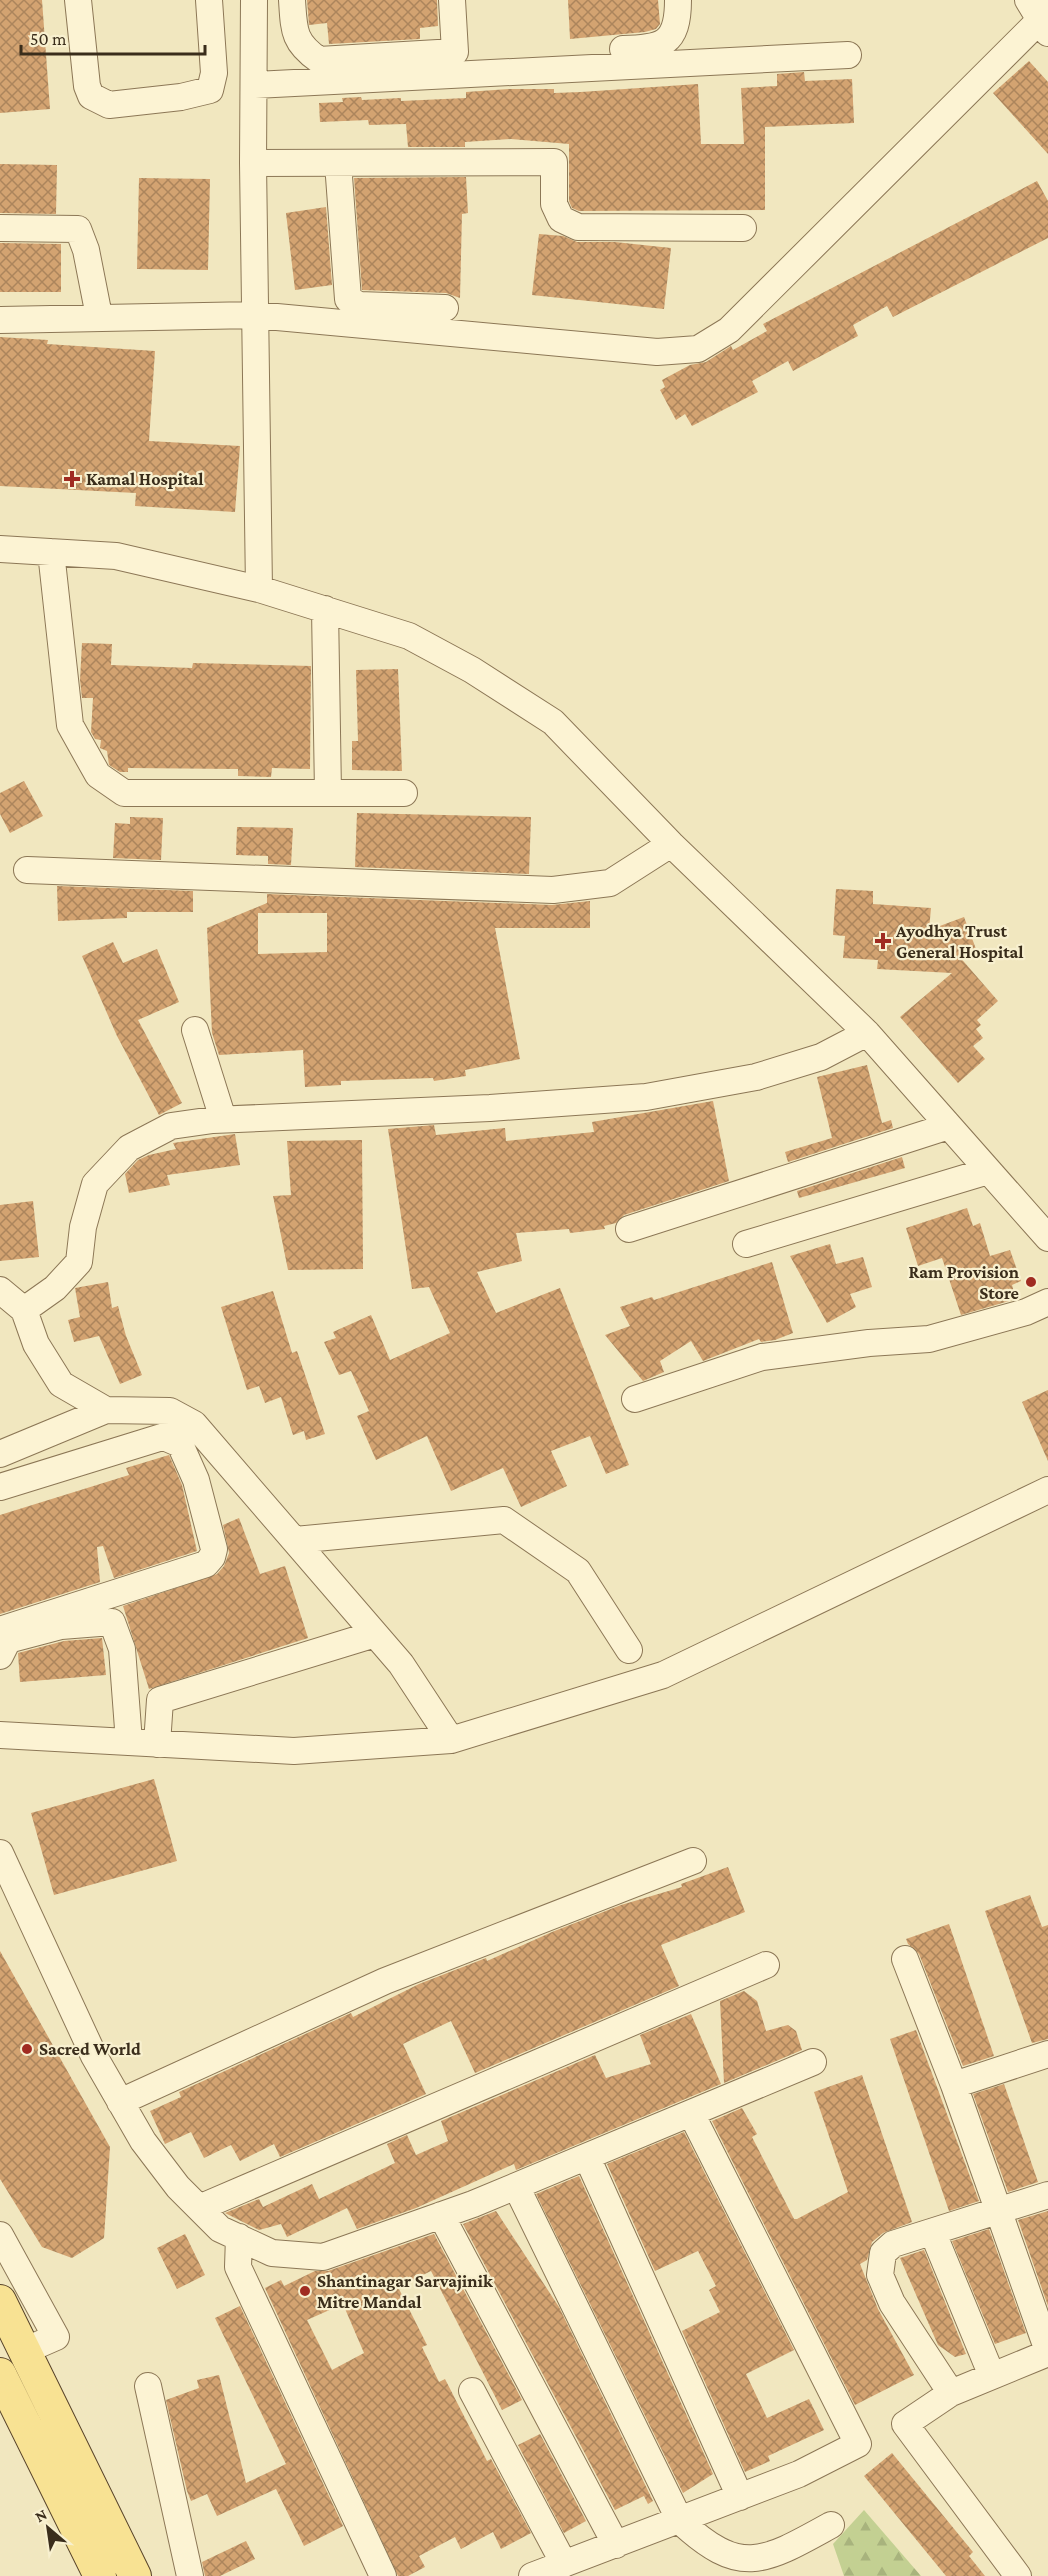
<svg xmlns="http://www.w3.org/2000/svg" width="1048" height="2576" viewBox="0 0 1048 2576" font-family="'Crimson Pro',serif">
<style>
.forest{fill:url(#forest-firs)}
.building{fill:url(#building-cross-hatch);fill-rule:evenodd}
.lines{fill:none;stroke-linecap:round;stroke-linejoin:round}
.minor-casing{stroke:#8c7756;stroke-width:28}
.major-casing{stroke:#59442a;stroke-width:34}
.minor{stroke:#fcf3d3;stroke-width:26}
.major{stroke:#f8e293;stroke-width:32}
.poi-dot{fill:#a02b21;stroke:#f8f0cf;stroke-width:2}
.labels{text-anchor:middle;stroke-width:4.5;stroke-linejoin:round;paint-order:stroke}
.poi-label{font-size:18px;font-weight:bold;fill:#3a2d1b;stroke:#f8f0cf;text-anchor:start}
</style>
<defs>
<pattern id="forest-firs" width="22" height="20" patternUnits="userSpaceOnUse" patternTransform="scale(1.5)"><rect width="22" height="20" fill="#c3d092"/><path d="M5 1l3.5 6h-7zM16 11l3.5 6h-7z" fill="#a8b37d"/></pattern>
<pattern id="building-cross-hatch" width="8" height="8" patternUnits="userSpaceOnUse" patternTransform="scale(1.5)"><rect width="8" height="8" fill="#d3a371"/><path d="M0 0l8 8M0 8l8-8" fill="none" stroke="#ac855c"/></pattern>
</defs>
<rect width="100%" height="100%" fill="#f1e7bf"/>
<path class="forest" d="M864,2510l57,66h-77l-11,-32z"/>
<path class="building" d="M0,0h42l8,109 -50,4z
M307,0h130l1,26 -18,2v11l-91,5 -2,-21 -18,2z
M568,0h90l2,24 -4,5 -11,3 -75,7z
M1029,61l19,21v72l-55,-61z
M804,72l1,9 47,-2 2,44 -89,4v83l-186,1 -7,-3 -3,-7v-57l-58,-5 -46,3v5h-57l-2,-23 -37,1 -1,-5 -48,2 -1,-19 24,-1 -1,-4 19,-1 1,3 39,-2v3l65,-3v-6l43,-3h45v4l27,-1 117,-8 3,60h43l-3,-56 36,-2v-12z
M0,164l57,1 -1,49 -56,-1z
M466,177l2,36 -6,1 -2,84 -14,-5 -84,-3 -8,-112z
M139,178l71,1 -2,91 -71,-1z
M1037,181l11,20v37l-155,79 -6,-11 -34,19 5,11 -65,35 -5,-10 -36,20 6,11 -66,34 -7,-12 -9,6 -16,-30 5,-3 -3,-7 28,-15 16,-3 25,-16 2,4 34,-19 -4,-7z
M326,207l6,78 -37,5 -9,-77z
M539,234l24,2 14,6h38l56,6 -7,61 -132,-14z
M0,243l61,1v48h-61z
M0,337l48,3 -1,4 108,7 -6,90 91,5 -5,66 -100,-6 1,-13 -136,-7z
M82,643l30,1 -1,21 81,3 1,-5 118,3 -1,103 -38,-1 -1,9 -33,-1v-7l-110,-1v4h-8l-11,-7 -2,-14 -7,-3 1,-8 -6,-1 -4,-7 2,-34h-11l-2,-18z
M398,669l4,102 -50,-1v-29h6l-2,-71z
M24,781l19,35 -33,17 -10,-19v-21z
M357,813l174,4 -2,57 -174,-7z
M130,817l33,1 -2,42 -48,-2 2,-35 15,1z
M237,827l56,1 -2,37 -23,-1v-8l-32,-1z
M57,886l136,5v21h-66v6l-69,3z
M836,889l37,2v13l58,4 -2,22 35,-13 12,32 -18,6 40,46 -21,19 4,5 -5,4 7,9 -10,8 12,13 -27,24 -58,-66 52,-44 -75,-4 1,-9 -35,-2 2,-22 -12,-1z
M267,894l285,11 38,-4v27h-95l25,131 -55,11 1,6 -32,5 -1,-3 -92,3v4l-36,2 -2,-37 -84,5 -7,-22 -5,-105 60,-25zM258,913h69v39l-69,2z
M113,942l10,21 34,-14 22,53 -41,18 44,83 -23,12 -42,-79 -35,-80z
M867,1065l15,58 9,-3 2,8 -105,34 -3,-10 47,-14 -15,-61z
M713,1101l16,80 -105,34 -8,8 -12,3 1,3 -35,4 -1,-4 -53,4 6,28 -45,11 19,41 64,-25 69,177 -23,9 -16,-38 -39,15 16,35 -46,21 -18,-39 -52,23 -24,-55 -51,24 -19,-44 12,-5 -18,-40 -12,4 -15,-33 12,-4 -3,-6 38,-17 19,45 60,-27 -21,-46 -17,2 -24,-160 46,-4 2,10 69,-7 1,13 88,-9 -2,-10z
M235,1134l5,31 -73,10 3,10 -41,8 -4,-19 13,-14 11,-5 27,-6 -3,-6z
M362,1140l1,129 -75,1 -15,-74 18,-1 -4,-54z
M902,1157l3,11 -106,30 -2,-7z
M33,1201l6,56 -39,4v-56z
M967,1208l6,18 7,-3 10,33 20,-6 11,31 -9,4 4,14 -55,16 -19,-57 -24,8 -12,-38z
M830,1244l6,20 27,-7 9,30 -22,7 6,13 -29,16 -37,-67z
M772,1262l21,71 -18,7 -14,2 -2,-3 -56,22 -12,-20 -31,20 4,11 -21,9 -38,-46 25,-9 -10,-19 32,-10 2,3z
M108,1282l4,26 6,-2 8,30 16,39 -22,9 -21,-48 -25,6 -6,-22 12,-3 -5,-29z
M273,1291l19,62 5,-2 28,83 -19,6 -2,-9 -11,4 -12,-38 -16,6 -6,-17 -12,4 -26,-83z
M1048,1390v71l-26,-59z
M169,1455l13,30 15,66 -83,27 -11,-32 -6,1 3,35 -100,32v-99l129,-40 -3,-7z
M239,1518l21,56 25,-8 23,72 -159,51 -26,-83 94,-32 7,-8 5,-13 -6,-28z
M102,1638l4,37 -86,7 -2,-29 46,-12z
M154,1779l23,82 -123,34 -23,-82z
M728,1867l17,45 -84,33 18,41 -204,87 -24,-52 -48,23 23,50 -146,63 -6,-13 -34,17 -9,-16 -27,13 -13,-26 -26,12 -15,-33 31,-14 -2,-5 172,-79 2,4 66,-33 67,-26 1,3 65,-29 69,-27 61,-18 -1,-3z
M1030,1895l12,32 6,-2v114l-16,4 -47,-132z
M949,1924l45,132 -31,10 -44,-112 -11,-10 -2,-5z
M0,1951l110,196 -6,91 -32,20 -30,-11 -42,-68z
M744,1991l13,10 9,30 22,-6 8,6 6,19 -78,33 -4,-82z
M691,2014l30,70 -205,86 -2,-6 -98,44 -59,21 -10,-21 -60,29 -6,-13 -22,6 -34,-17 34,-14 4,8 49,-23 7,15 76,-36 -8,-19 20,-9 9,20 32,-14 -7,-20 154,-66 11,23 45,-14 -11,-29z
M916,2030l63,171 -30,10 -59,-172z
M862,2075l50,147 -29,11 -11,9 -5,18 -7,4 18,45 36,66 -59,30 -143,-284 30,-13 15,26 -5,3 42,82h3l51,-27 -34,-100z
M1004,2084l34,98 -30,10 -35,-98z
M684,2132l110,218 -48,24 21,44 42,-19 15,31 -56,26 2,5 -25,11 -63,-141 38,-19 -11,-22 7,-4 -18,-35 -43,20 -48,-107z
M579,2176l134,298 -30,19 -147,-299z
M496,2211l63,96 94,194 -5,3 -4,-8 -29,14 -152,-286z
M1048,2211v95l-30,-86z
M989,2229l37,104 -31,11 -43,-103z
M185,2234l20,41 -28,14 -20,-41z
M434,2234l88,166 -20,10 -71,-139 -33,16 29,58 -5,2 17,35 6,-3 42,82 4,-2 40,74 -30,16 -8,-17 -32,17 -6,-12 -36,19 6,11 -17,9h-10l-133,-288 16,-8 3,6 31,-15h13zM343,2304l21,49 -32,17 -25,-50z
M924,2250l42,104 -11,3 -17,-12 -38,-87z
M240,2306l103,220 -39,20 -28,-57 -59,27 -10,-22 -16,7 -4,-10 -21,-91 33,-12 -2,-8 22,-5 27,108 40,-19 -71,-146z
M540,2434l46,87 -22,12 -46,-88z
M892,2453l81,99 -4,4 16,20h-39l-82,-100z
M246,2541l9,18 -35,17h-15l-3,-14z"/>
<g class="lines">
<g class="minor-casing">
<path id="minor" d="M78,0l9,86 4,10 18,9 72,-8 29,-7 4,-17 -5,-73
M254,0l-1,163 6,426
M292,0c2,30 1,42 27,60l136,-8 -3,-52
M1028,0l20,33
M623,49c39,-1 55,-4 55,-49
M255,85l593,-30
M253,163l301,-1v42l7,15 17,8 165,1
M338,163l10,136 11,6 86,3
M0,228l78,1 8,21 13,66
M0,320l255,-5 402,37 41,-3 31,-19 319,-318
M0,549l116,7 143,33 150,47 63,34 81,52 118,122 196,189 181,205
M51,552l19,173 28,50 26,18h280
M325,609l3,184
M27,870l526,20 57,-7 61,-39
M195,1030l28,89
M629,1229l320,-103
M746,1244l242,-73
M0,1290l24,20 12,34 25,40 45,26 64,1 24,13 207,240 50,76
M24,1310l31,-22 24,-26 4,-35 12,-43 34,-36 42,-22 42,-6 277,-12 156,-11 110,-20 65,-20 46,-24
M635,1399l127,-42 107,-14 60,-4 97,-27 22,-10
M0,1454l106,-44
M0,1487l178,-55
M295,1540l209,-20 74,51 51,79
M0,1630l206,-66 6,-7 2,-8 -18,-69 -16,-36 -16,-7
M0,1656l8,-16 53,-14 51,-4 10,27 7,93
M0,1735l294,16 157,-11 212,-65 385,-185
M157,1744l3,-44 215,-66
M0,1853l94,203 49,85 35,46 42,42 52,24 51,4 150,-53 340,-142
M905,1959l49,126 94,266
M954,2085l94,-31
M120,2102l265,-121 308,-120
M587,2157l153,340
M516,2186l164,335c60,55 81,43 151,4
M199,2208l567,-243
M441,2215l175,330
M933,2233l59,143
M0,2235l56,102 -32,14
M239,2237l-1,30 145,309
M148,2386l42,190
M472,2391l92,173
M951,2393l-59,-90 -12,-28 3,-22 10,-9 155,-49
M532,2576l267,-102 59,-30 -167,-331
M1018,2576l-113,-152 46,-31 97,-40"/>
</g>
<g class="major-casing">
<path id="major" d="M0,2301l135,275
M0,2374l100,202"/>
</g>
<use href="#minor" class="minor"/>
<use href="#major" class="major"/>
</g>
<g class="poi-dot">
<path d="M69 470h6v6h6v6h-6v6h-6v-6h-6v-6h6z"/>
<path d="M880 932h6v6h6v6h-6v6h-6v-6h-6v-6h6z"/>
<circle cx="1031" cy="1282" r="6"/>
<circle cx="27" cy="2049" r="6"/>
<circle cx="305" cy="2291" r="6"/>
</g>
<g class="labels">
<g class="poi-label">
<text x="86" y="485">Kamal Hospital</text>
<text x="896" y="937">Ayodhya Trust<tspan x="896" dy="21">General Hospital</tspan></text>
<text x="1019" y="1278" text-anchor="end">Ram Provision<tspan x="1019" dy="21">Store</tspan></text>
<text x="39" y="2055">Sacred World</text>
<text x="317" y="2287">Shantinagar Sarvajinik<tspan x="317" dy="21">Mitre Mandal</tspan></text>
</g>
</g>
<g transform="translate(48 2528) rotate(331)" stroke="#f8f0cf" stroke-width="4.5" paint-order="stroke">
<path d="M0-4.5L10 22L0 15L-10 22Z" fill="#3a2d1b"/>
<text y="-9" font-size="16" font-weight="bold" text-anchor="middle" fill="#3a2d1b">N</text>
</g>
<path d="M21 45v9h184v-9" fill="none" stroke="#3a2d1b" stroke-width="3"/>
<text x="30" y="45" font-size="18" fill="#3a2d1b" stroke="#f8f0cf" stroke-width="4.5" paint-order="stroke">50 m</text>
</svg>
